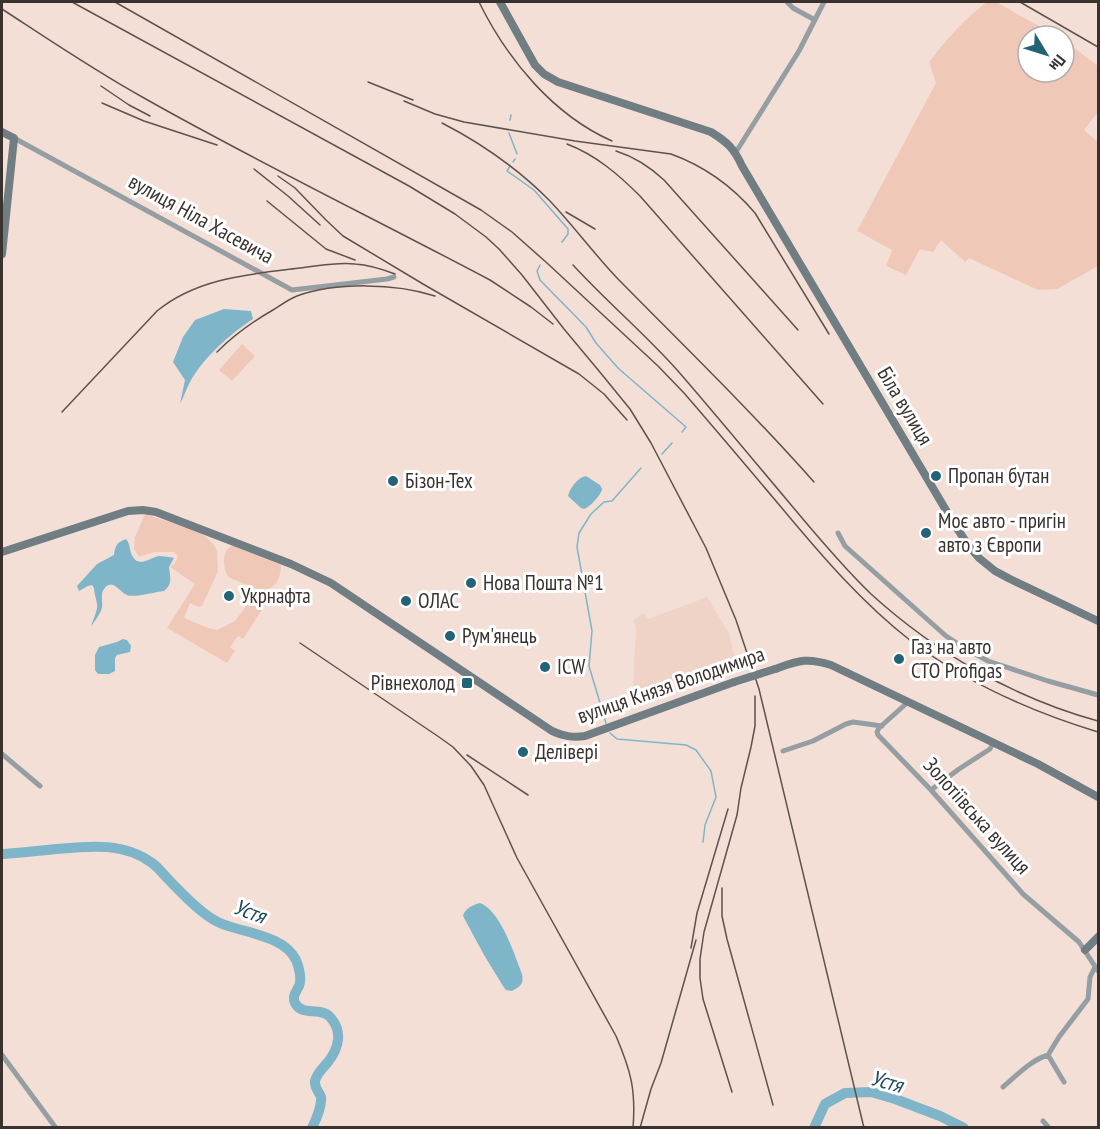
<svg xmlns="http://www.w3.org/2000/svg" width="1100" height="1129" viewBox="0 0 1100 1129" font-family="'PT Sans Narrow',sans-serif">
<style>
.built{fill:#f0d3c7}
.green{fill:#f0c8b8}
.water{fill:#7fb5c9}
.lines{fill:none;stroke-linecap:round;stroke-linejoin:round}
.stream{stroke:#7fb5c9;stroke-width:1.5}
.river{stroke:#7fb5c9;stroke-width:10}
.street{stroke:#959ea2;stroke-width:5}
.secondary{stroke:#707d82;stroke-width:8}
.rail{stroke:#5d524e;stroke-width:1.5}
.secondary-bridge{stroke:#707d82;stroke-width:8}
.poi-dot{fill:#226377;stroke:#fff;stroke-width:2}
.labels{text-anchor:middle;stroke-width:6;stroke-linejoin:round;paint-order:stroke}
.street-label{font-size:21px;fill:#3a322f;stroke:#fff}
.poi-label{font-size:21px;fill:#3a322f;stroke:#fff;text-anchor:start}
.water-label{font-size:22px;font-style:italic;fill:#1e4c5b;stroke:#fff}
</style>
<rect width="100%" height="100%" fill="#f4dfd6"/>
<path class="built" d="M707,597l22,36 7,32 -104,43 4,-81 -3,-7 11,-7 4,6z"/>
<path class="green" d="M987,2h9l61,34h-29v36h36v-32l34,26v46l-14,18 14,12v124l-41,23 -19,1 -69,-32 -4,4 -24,-22 -8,12 -13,-3 -14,26 -20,-9 6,-16 -35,-19 79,-148 -7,-21c19,-24 34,-42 58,-60z
M242,344l13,12 -23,25 -13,-11z
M145,514l52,17 8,5 9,9 3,6 1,20 -16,35 -3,1 -9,-4 -6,15 24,10 9,2 18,-9 18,-24 4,-1 10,3v3l-24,37 -5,-3 -8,11 5,4 -8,12 -60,-35 28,-44 -25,-17 5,-4 3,-7 -4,-4h-20l-15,5 -5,-8 1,-12z
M231,546h3l47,19c0,14 -7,27 -22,25l-31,-13c-5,-10 -7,-24 3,-31z"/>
<path class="water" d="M224,309l27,2 2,8c-24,16 -49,38 -63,63 -4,7 -6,15 -10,22l5,-24 -12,-18 10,-25 12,-17z
M586,476l14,9 2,4c-1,6 -12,18 -18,20l-3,-1 -13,-12c2,-8 9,-18 18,-20z
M126,539c5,6 3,12 7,18 6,11 18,0 26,-1 5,0 10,1 15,2l-5,9c1,9 4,17 -5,24 -9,1 -30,7 -37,4 -7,-2 -14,-18 -23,-6 -4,5 -1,12 -2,18 -1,7 -8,14 -11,20 1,-6 5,-12 6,-19 1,-6 -3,-13 -3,-20l-2,-3 -4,1 -9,5 -2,-5 20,-22 17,-9c1,-9 3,-13 12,-16z
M123,639l4,1 4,6 -1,6 -13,3 -2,3v13l-6,3h-11l-3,-4v-15l4,-8 18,-5z
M480,903c21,8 34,51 42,71 2,10 -1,12 -10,17l-6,-1 -3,-4 -19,-31 -21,-39c2,-8 10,-11 17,-13z"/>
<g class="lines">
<path class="stream" d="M510,120l1,-5
M509,133l8,21
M513,162l2,-3
M510,166l-3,5 27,19 34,39v5l-6,8
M540,265l-3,6 3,9 46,47 10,16 22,25 68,59 -4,5
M662,454l10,-11
M606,723l-17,-57 3,-35 -15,-84 2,-14 12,-19 13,-12 8,-1 29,-33
M610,733l7,6 69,6 10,5 15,21 5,26 -11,28 -2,17"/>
<path class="river" d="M2,854c18,-1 36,-3 54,-5 33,-3 68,-7 96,14 6,4 11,11 16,16 14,14 35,37 52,44 23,10 64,12 76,37 3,7 6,19 3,26 -3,6 -7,10 -4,17 7,14 25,3 35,14 13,14 9,31 -2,45 -5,6 -11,11 -13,19 -1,7 4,10 6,16 1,8 -5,23 -9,31
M814,1128l11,-24 20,-11 26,-1 24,7 45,17 24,12"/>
<path class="street" d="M787,2l6,6 22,12
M14,138l278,152 95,-11 7,-2
M736,152l63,-101 25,-49
M838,533l7,13 101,90 20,13 22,12 60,20 50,14
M908,702l-29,26 -2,4 1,3 53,55 92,104 56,48 19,29
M783,751l30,-10 33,-17 7,-2 29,4
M2,754l38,32
M931,790l28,-21 31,-20 3,-6
M2,1055l54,73
M1048,1055l16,27
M1003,1087c13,-11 28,-27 45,-32l11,-18 29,-38 2,-22 5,-10
M1043,1121l6,7"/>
<path class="secondary" d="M500,2l35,63 9,9 14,8 153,50c16,10 23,16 31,34l211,356 15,23 11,13 16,13 15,8 88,42
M2,132l12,6 -12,116
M2,552l126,-41 15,-1 13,2 135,52 40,19 221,148c12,5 20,7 33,5l149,-54
M775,669c23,-8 31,-12 56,-4l207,99 60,33
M1085,950l13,-13"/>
<path class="rail" d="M72,2l337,184 46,28 31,23 13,12 23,26 42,54 35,42 31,38 21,34 55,105 30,72 23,69 105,439
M115,2l366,208 31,22 35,31 111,103 26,27c33,38 65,76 97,114 40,48 81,96 130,134 56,42 121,71 187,91
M479,2c28,57 74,113 133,139
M1020,2l78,45
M2,9c46,30 93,62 142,89 113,64 231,121 346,182l41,27 22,17
M368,82l45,18
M101,86l28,19 21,11
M404,101l31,13 29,8 111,19 96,13c33,12 62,33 84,59l74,121
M102,103l42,18 73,24
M442,123c41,21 74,44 107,77 24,25 45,54 69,79 66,67 134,133 196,203
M567,144c29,11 52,31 73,52l183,208
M616,151c19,6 34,16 48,29l134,150
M254,169l34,27 32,29
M278,176l17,12 31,32 17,16 80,48 156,90 25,20 23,26
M267,201l59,48 29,11
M566,212l29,17
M573,265c34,37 72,69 105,106 39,45 76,90 114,135 25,30 51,61 79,88 65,59 143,104 227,127
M217,352c17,-17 35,-30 56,-42 8,-5 16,-11 24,-14 39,-14 99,-13 138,0
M62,412l95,-101c40,-33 93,-37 143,-43 18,-2 37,-6 55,-4 14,1 27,5 40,10
M300,643l139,94 14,10 18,19 13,19 33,73 99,178c15,35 20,54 17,92
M467,755l61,40
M722,888v28l5,23 46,166
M691,948l6,-35 31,-104
M732,1092l-29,-93 -3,-21v-19l4,-27 33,-117 4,-27 10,-41 4,-21v-30
M640,1128l11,-39 10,-26 35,-123"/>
<path class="secondary-bridge" d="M734,682l41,-13"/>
</g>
<g class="poi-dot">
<circle cx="936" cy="476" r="6"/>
<circle cx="393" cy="481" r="6"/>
<circle cx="926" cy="533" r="6"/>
<circle cx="471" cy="583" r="6"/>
<circle cx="229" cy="596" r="6"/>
<circle cx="406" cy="601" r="6"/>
<circle cx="450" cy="636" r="6"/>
<circle cx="899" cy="659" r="6"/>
<circle cx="545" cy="667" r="6"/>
<rect x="461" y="677" width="12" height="12" rx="3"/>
<circle cx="523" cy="752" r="6"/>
</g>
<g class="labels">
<g class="street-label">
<text transform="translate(201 219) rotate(29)" y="7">вулиця Ніла Хасевича</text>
<text transform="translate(905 406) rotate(59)" y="7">Біла вулиця</text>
<text transform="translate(671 685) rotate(-19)" y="7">вулиця Князя Володимира</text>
<text transform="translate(977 816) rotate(48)" y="7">Золотіївська вулиця</text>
</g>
<g class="poi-label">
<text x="948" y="483">Пропан бутан</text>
<text x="405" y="488">Бізон-Тех</text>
<text x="938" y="528">Моє авто - пригін<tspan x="938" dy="24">авто з Європи</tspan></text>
<text x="483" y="590">Нова Пошта №1</text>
<text x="241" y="603">Укрнафта</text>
<text x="418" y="608">ОЛАС</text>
<text x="462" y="643">Рум'янець</text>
<text x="911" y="654">Газ на авто<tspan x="911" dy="24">СТО Profigas</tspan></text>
<text x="557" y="674">ICW</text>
<text x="455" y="690" text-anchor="end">Рівнехолод</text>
<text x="535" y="759">Делівері</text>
</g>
<g class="water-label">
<text transform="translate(250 911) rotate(20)" y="8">Устя</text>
<text transform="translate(887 1081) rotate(15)" y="8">Устя</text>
</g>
</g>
<rect width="1100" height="1129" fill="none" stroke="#3a322f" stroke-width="6"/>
<g transform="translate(1046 54) rotate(128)"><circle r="28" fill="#ffffff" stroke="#b0adac" stroke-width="1.5"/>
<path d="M0-4.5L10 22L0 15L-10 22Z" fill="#226377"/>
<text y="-9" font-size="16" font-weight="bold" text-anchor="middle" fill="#3a322f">Пн</text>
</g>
</svg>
